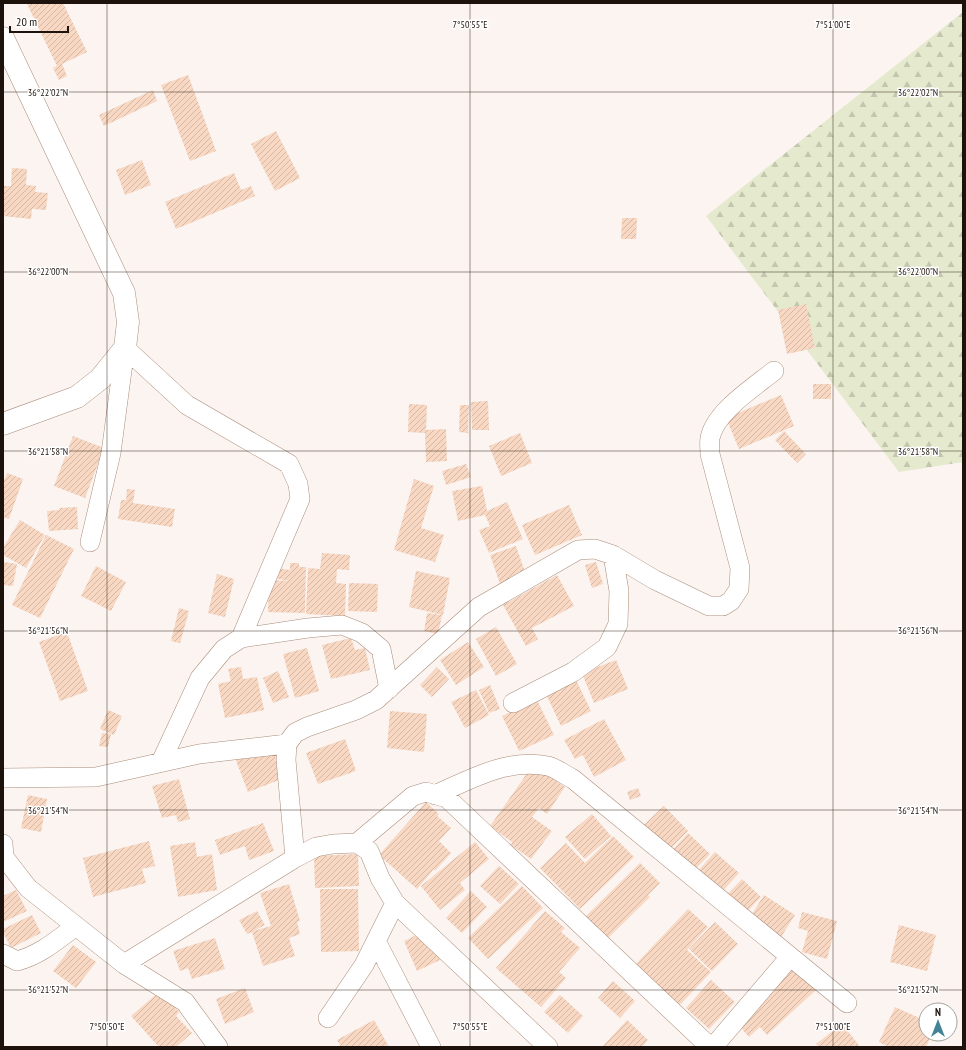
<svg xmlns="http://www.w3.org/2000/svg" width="966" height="1050" viewBox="0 0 966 1050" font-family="'PT Sans Narrow',sans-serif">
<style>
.forest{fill:url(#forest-firs)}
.building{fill:url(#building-hatch)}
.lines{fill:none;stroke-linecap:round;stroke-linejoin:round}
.street-casing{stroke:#ab8d7a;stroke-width:20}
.secondary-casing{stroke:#ab8d7a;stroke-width:23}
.street{stroke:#fff;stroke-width:19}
.secondary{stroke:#fff;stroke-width:22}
.ticks{fill:none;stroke:#1e130c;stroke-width:1;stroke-opacity:0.45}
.ticks-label{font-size:10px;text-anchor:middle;fill:#1e130c;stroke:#fff;stroke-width:3;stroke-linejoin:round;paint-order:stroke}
</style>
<defs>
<pattern id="forest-firs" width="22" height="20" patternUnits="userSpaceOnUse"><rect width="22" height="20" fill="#e5e9cd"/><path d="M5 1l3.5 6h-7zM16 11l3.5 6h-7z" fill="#c4c7af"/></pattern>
<pattern id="building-hatch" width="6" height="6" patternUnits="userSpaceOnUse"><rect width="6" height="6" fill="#f8d7c3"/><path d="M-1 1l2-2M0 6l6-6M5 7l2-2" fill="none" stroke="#d4b8a6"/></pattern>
</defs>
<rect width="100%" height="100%" fill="#fbf4f0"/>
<path class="forest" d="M963,12v450l-64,10 -193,-256z"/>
<path class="building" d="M29,3h34l24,49 -25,12 5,12 -8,4 -6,-12 4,-2 -30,-62z
M188,75l28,76 -26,10 -29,-76z
M153,90l4,11 -53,25 -5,-11z
M276,131l24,47 -25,13 -24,-47z
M142,160l9,25 -26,10 -9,-25z
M12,168l15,1 -1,16 10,1 -1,6 13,1 -2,17 -14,-1 -1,10 -28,-3v-30h8z
M234,173l7,17 10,-4 4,10 -79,33 -11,-27z
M622,218h15l-1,21h-15z
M806,304l9,44 -28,6 -9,-44z
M813,384h18v15h-18z
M781,395l13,31 -55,23 -13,-31z
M488,401l1,29h-17l-1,-28z
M409,404l18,1 -1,25 20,-1 1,32 -21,1 -1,-29 -17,-1z
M460,405h9l-1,28 -9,-1z
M784,431l22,23 -9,9 -22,-23z
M520,433l12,30 -31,13 -12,-30z
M73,436l31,12 -19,50 -31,-12z
M466,464l5,13 -25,8 -4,-14z
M7,473l16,6 -14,40 -6,-2v-39l2,1z
M414,479l20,7 -13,42 23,7 -9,27 -41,-12z
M482,486l5,25 20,-9 16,37 -34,14 -10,-23 11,-4 -5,-11 -27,6 -6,-30z
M127,489l8,1 -2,13 42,6 -3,18 -54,-8 3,-19h5z
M569,505l13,30 -47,20 -13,-30z
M77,507l1,22 -29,2 -2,-20 13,-1 -1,-2z
M20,520l25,15 -19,33 -23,-13v-7z
M46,535l28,14 -34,69 -28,-13z
M516,546l10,29 -26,9 -10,-29z
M322,553l28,2 -1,15 -12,-1 -1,14 10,1 -1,32 -39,-2 2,-46 12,1z
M4,562l13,2 -4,22 -10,-1z
M596,562l7,22 -11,4 -7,-23z
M290,563h9v4h7l-1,46 -37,-1 1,-32 21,1 -22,-4 1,-10 21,3z
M96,566l30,16 -15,29 -30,-15z
M416,571l34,7 -7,37 -34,-8z
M217,574l17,5 -9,38 -17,-4z
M557,575l17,31 -42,22 6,11 -12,7 -23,-41z
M349,583l29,1 -1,28 -29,-1z
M179,608l10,3 -9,32 -9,-2z
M427,613l15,2 -4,19 -14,-3z
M496,627l21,37 -21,12 -20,-37z
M67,632l21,59 -28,10 -21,-59z
M351,638l4,12 10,-2 5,22 -39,9 -9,-34z
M468,642l16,25 -28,18 -16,-25z
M307,648l12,43 -24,7 -12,-44z
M616,660l12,29 -34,14 -12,-30z
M241,667l2,12 14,-2 7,33 -39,8 -7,-34 13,-3 -3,-12z
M437,667l12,12 -17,18 -12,-12z
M278,671l11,26 -16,6 -10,-25z
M576,680l15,31 -30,15 -15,-32z
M490,685l10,24 -11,4 -10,-23z
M476,690l13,25 -24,13 -14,-26z
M537,700l17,35 -35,16 -17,-35z
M108,710l14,6 -8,19 -14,-6z
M390,711l37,3 -3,38 -37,-4z
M604,719l22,41 -32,17 -11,-22 -8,4 -11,-19z
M102,733l9,1 -3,13 -9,-1z
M345,739l11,32 -38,13 -12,-31z
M270,744l14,34 -36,14 -13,-34z
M533,765l32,22 -18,27 -8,-6 -7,9 20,14 -21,28 -20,-14 1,-3 -22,-16z
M179,779l11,40 -12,3 -2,-7 -14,3 -10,-32z
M638,788l3,8 -11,4 -3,-8z
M28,795l19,4 -6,33 -20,-4z
M426,802l13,12 -2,2 14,12 -12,13 12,12 -16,18 -1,-2 -17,20 -38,-34z
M664,806l24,25 -27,27 -25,-26z
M592,814l19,22 -26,23 -20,-22z
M263,823l11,28 -25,9 -4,-14 -25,9 -5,-15z
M688,833l22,21 -26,27 -21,-21z
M613,836l21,21 -54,52 -40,-41 26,-25 19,20z
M149,841l6,25 -13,3 4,14 -53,14 -10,-39z
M195,842l2,15 15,-3 5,36 -39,7 -8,-51z
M475,842l14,17 -29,24 5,7 -25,20 -19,-24z
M715,852l24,21 -28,31 -23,-22z
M358,854l1,32 -44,2 -1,-32z
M640,863l20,20 -12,12 2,2 -43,42 -22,-22z
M499,866l20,18 -19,20 -20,-18z
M742,879l19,18 -25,26 -19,-18z
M289,884l11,37 -3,1 3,12 -11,4 6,18 -32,10 -11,-34 -5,2 -8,-14 18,-9 8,14 -12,6 18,-5 -11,-33z
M522,886l21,22 -55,51 -20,-21z
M320,889h38l1,62 -38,1z
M16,890l11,21 -24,11v-26z
M471,891l16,16 -25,26 -16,-15z
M764,895l31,20 -21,33 -31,-20z
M688,909l20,18 -21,23 24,22 -33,35 -44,-41z
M545,911l20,17 -4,4 19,16 -21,24 7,6 -25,29 -45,-39z
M802,912l35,9 -10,38 -25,-7 6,-21 -10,-3z
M32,915l9,18 -30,15 -8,-16v-3z
M715,922l23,22 -26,27 -23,-22z
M899,925l37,10 -9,36 -37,-9z
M427,930l13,30 -23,11 -13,-30z
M215,938l10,31 -33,10 -4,-11 -8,3 -7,-20z
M73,945l23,17 -20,26 -23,-17z
M796,966l21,23 -50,46 -7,-8 -11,10 -13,-15z
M711,980l24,22 -26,27 -23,-21z
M613,981l22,20 -15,17 -22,-20z
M245,988l9,24 -29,12 -9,-25z
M160,991l19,21 -3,4 16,17 -16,14h-17l-28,-31z
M560,995l23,21 -15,17 -24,-21z
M895,1007l31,14v13h6l-6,13h-37l-10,-5z
M374,1020l15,27h-48l-4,-7z
M627,1020l21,20 -6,7h-40z
M842,1024l17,21 -3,2h-37l-3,-3z"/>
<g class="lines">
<g class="street-casing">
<path id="street" d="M125,348l62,57 102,59 9,20 2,15 -59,139
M90,542l21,-89 14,-105
M513,703l60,-31 34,-25 11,-23 1,-33 -6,-36
M161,762l39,-84 24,-29 17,-11 67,-10 34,-3 20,8 19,16 8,40
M3,778l93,-1 103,-23 88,-10
M435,795c36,-16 72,-37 113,-29 8,2 17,9 25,13l274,224
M357,843l56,-47 13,-4 21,6 263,249
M3,844l1,13 24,31 96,76 61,38 33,45
M295,858l-9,-98 1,-16 8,-11 12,-6 49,-17 20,-10 103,-93 99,-57 17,-1 18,6 42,25 54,26h14l8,-5 8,-12 1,-21 -30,-114c0,-5 -1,-11 0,-16 5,-26 44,-51 64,-67
M376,941l55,106
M3,954l14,7c23,-6 40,-21 59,-35
M124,964l171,-106 21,-11 17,-3 24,-1 12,8 11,27 15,25 153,144
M328,1018l36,-53 31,-62
M713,1047l77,-90"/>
</g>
<g class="secondary-casing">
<path id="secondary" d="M3,38l121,255 4,29 -3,26 -25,31 -23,18 -74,27"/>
</g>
<use href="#street" class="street"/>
<use href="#secondary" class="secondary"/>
</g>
<path class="ticks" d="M107,3v1044M470,3v1044M833,3v1044M3,92h960M3,272h960M3,451h960M3,631h960M3,810h960M3,990h960"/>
<g class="ticks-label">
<text x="470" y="28">7°50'55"E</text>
<text x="833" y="28">7°51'00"E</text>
<text x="48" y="96">36°22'02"N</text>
<text x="918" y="96">36°22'02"N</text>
<text x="48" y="275">36°22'00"N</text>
<text x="918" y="275">36°22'00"N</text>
<text x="48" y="455">36°21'58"N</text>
<text x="918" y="455">36°21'58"N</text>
<text x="48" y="634">36°21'56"N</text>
<text x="918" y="634">36°21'56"N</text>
<text x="48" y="814">36°21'54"N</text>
<text x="918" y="814">36°21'54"N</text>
<text x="48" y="993">36°21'52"N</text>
<text x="918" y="993">36°21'52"N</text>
<text x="107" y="1030">7°50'50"E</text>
<text x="470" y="1030">7°50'55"E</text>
<text x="833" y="1030">7°51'00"E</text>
</g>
<rect width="966" height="1050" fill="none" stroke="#1e130c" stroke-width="8"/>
<g transform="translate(938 1022)"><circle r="19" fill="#ffffff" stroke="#a5a19e"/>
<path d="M0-3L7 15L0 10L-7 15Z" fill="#428495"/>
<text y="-6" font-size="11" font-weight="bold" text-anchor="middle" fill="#1e130c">N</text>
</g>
<path d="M10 26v6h58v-6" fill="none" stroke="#1e130c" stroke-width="2"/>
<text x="16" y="26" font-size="12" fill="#1e130c" stroke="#ffffff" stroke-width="3" paint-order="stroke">20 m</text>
</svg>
